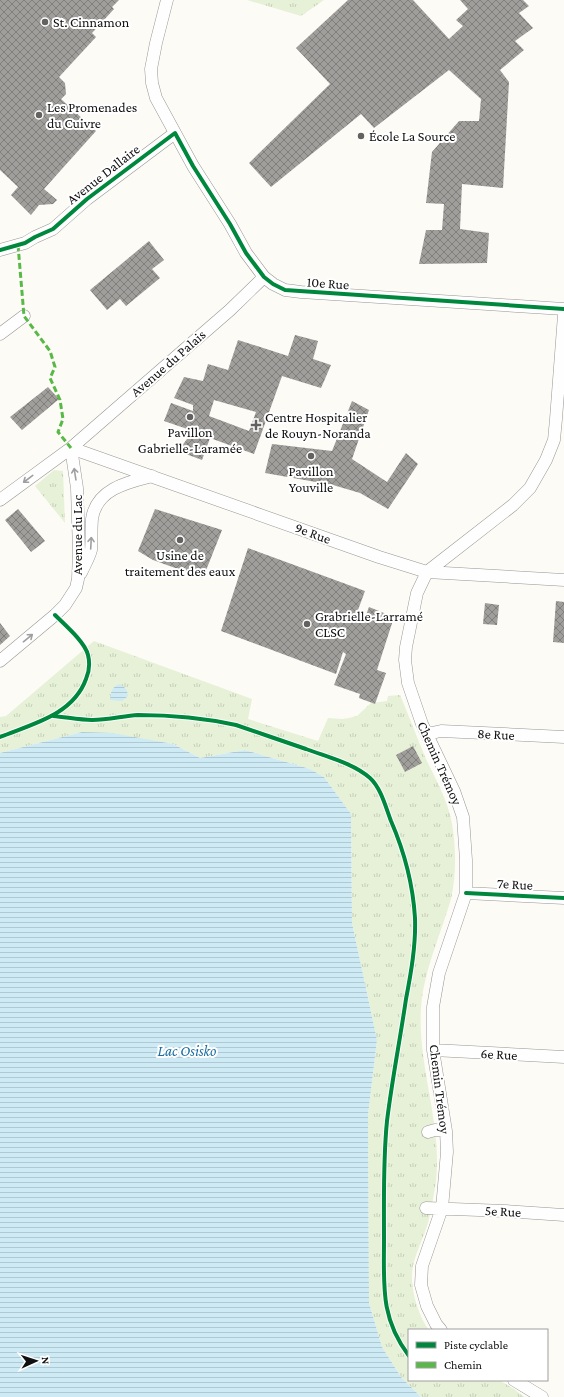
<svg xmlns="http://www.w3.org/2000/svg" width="564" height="1397" viewBox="0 0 564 1397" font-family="'Crimson Pro',serif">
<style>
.park{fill:url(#park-tufts)}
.water{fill:url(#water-rules)}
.building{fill:url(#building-cross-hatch);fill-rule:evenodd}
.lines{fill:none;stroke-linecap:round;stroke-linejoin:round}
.minor-casing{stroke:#969694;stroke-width:13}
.minor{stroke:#fffefe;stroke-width:12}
.quiet{stroke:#58b947;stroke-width:3;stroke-dasharray:6 3;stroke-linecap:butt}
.cycleway-casing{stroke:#fff;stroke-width:6}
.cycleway{stroke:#00873e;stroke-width:4}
.oneway{stroke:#9f9f9f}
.poi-dot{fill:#636260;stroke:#fff;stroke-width:1.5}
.labels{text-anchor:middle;stroke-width:4;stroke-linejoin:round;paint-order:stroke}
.poi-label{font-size:14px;fill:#101010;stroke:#fff;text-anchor:start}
.street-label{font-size:14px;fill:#101010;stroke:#fff}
.water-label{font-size:15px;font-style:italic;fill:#1a6ea1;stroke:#fff}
</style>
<defs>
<pattern id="park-tufts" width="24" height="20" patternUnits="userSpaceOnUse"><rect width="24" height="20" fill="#e7f1d7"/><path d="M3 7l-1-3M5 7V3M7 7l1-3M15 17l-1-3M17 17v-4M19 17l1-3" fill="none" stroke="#c5ceb8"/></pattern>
<pattern id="water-rules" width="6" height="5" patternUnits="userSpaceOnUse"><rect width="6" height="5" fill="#cdeaf5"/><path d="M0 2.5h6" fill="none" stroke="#afc8d1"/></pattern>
<pattern id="building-cross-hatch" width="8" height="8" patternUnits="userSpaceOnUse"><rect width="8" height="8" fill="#a09e9b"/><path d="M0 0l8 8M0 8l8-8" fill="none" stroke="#817f7d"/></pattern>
</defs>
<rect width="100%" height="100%" fill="#fcfbf6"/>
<path class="park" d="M247,0h77l-23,16z
M54,470l9,1 2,52 -30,-37z
M94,641l158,58 -4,20 70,22 10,-23 14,1 7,-1 8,-2 14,-13 16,-2 1,-5 12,-1c9,21 17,43 26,64 11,23 24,45 27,71 3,22 3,47 -2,69 -9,31 -22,60 -28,92 -11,64 20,126 13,190 -2,14 -5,29 -8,42 -5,17 -15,34 -16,51 -1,17 7,43 17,56h-20v50h90l15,9 10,8h-103l-20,-20 -19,-30 -13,-44 -1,-188 9,-75 -25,-117 -1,-109 -27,-37 -14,-8 -65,-19 -45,8 -27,-14 -91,-12 -82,21v-36l6,-1z"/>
<path class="water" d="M119,684c6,3 8,5 9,12l-6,5 -12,-1c1,-8 1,-12 9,-16z
M82,732l30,1 61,11 27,14 45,-8 65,19 14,8 27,37 1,109 25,117 -9,75 1,188 13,44 19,30 20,20h-421v-644z"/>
<path class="building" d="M0,0h119l-7,7 2,2 -22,24 4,4 -37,40 6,6 1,11 -5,5 35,32 -52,58 13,11 -4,4 -14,1 -8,10 -20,-20 7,-8 -18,-17z
M348,0h65l36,39 14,-13 -7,-6 12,-11 -8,-9h63l6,6 -10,7 14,15 -18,13 9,9 -24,20 9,12 -6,106 -41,-4 -2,45 29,4 -2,30 -68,1 7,-34h16l2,-26 -18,-1 6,-51 27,-31h20l2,-22 -32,-29 -75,58 -13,-14 -90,73 -22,-24 81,-79 -34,-36z
M149,241l15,19 -12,9 8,9 -34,28 -6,-7 -13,11 -17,-20z
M295,335l23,6 -5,18 18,6 -10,23 -39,-12 -28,78 -44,-16 -8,22 -24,-9 15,-20 -29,-10 7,-18 22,8v-6l-19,-7 10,-21 19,4 5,-17 20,6 10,-30 50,16zM214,400l42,12 -7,19 -40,-15z
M48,387l11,12 -37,31 -12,-13z
M352,401l17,9 -17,49 35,23 19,-29 12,11 -30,45 -28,-16 -27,-8 -68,-12 7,-29 60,7z
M18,509l27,32 -14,11 -26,-32z
M155,509l67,21 -19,48 -50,-18 -15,-9z
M248,548l117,43 -7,19 8,5 3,-8 25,10 -17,53 9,3 -11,31 -16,-6 1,-4 -26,-9 12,-31 -3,-2 -7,22 -115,-43z
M556,601l8,1v41l-11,-1z
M485,603l14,2 -2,20 -14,-1z
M0,623l10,13 -10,9z
M413,746l9,17 -17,9 -9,-17z"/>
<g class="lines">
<g class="minor-casing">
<path id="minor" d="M167,0l-11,43 -5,26 1,14 4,15 37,68 37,58 16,29 18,24 9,7 12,6 16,2 263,17
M0,250l25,-7 10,-6 18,-8 34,-30 88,-66
M0,334l24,-18
M71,448l308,109 48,15 137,8
M0,500l71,-52 159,-138 34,-33
M81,573c3,-7 8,-15 10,-23 1,-10 0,-20 1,-31 4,-30 36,-37 60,-43
M0,661l55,-46 10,-10 11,-17 2,-9 1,-28 -2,-63 -6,-40
M427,734l14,-3 123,6
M466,893l98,5
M433,1050l131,7
M428,1132l7,-2 11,1
M426,1208l79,3 59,4
M441,1330l-5,-6 -9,-18 -6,-21 1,-19 20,-58 5,-56 -1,-21 -13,-81v-43l6,-34 27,-80v-33l-3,-43 -9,-26 -32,-67 -14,-41 -3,-23 1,-13 11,-54 10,-21 86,-67 17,-17 16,-28 8,-20 2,-21 8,-104
M514,1380l28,17"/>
</g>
<use href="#minor" class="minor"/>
<path class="quiet" d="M18,245l6,71 26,35 5,16 -5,11 10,22 3,19 -5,13 13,16"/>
<g class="cycleway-casing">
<path id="cycleway" d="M0,250l25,-7 10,-6 18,-8 34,-30 88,-66 18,33 37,58 16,29 18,24 9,7 12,6 279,19
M53,716c13,1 26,4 39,4 16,0 31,-4 46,-5 32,0 66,3 98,10 23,8 47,16 70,24 21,8 47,14 64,29 11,10 16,30 21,43 13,30 22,64 24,97 1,27 -4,55 -9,81 -6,41 -14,81 -19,122 -4,39 -3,79 -3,118 0,46 -4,79 25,117
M0,737c32,-13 73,-22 86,-58 3,-7 4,-16 2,-24 -3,-13 -23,-30 -33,-40
M466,893l98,5"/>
</g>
<use href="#cycleway" class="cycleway"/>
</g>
<defs><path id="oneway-shaft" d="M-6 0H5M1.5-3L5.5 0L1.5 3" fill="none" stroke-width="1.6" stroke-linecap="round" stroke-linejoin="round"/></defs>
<g class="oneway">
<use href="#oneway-shaft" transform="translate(75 474) rotate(-99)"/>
<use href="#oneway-shaft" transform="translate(28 479) rotate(143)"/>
<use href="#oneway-shaft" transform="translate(91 543) rotate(-87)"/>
<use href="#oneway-shaft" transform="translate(28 638) rotate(-39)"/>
</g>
<g class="poi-dot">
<circle cx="45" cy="22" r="4"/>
<circle cx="39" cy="115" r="4"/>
<circle cx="361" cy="136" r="4"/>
<circle cx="190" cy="417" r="4"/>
<path d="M254 419h4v4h4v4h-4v4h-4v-4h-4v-4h4z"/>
<circle cx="311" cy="456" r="4"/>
<circle cx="180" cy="540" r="4"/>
<circle cx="307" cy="624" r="4"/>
</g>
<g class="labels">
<g class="poi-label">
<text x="53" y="27">St. Cinnamon</text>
<text x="47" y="112">Les Promenades<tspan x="47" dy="16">du Cuivre</tspan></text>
<text x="369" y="141">École La Source</text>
<text x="265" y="422">Centre Hospitalier<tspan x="265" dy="16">de Rouyn-Noranda</tspan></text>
<text x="190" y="437" text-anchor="middle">Pavillon<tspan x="190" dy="16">Gabrielle-Laramée</tspan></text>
<text x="311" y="476" text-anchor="middle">Pavillon<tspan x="311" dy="16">Youville</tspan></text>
<text x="180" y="560" text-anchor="middle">Usine de<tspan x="180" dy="16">traitement des eaux</tspan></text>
<text x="315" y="621">Grabrielle-Larramé<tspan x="315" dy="16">CLSC</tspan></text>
</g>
<g class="street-label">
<text transform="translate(103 174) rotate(-38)" y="5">Avenue Dallaire</text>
<text transform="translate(328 283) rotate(4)" y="5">10e Rue</text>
<text transform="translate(168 363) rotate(-41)" y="5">Avenue du Palais</text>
<text transform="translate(313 533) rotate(20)" y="5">9e Rue</text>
<text transform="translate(77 535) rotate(-90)" y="5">Avenue du Lac</text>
<text transform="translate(496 734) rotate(3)" y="5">8e Rue</text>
<text transform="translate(440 763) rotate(66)" y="5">Chemin Trémoy</text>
<text transform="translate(515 884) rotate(3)" y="5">7e Rue</text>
<text transform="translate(499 1054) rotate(3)" y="5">6e Rue</text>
<text transform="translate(440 1089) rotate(83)" y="5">Chemin Trémoy</text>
<text transform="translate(503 1211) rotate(3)" y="5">5e Rue</text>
</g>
<g class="water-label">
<text x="187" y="1056">Lac Osisko</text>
</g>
</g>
<rect x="408" y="1329" width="140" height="52" fill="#ffffff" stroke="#9f9f9f"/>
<rect x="416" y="1342" width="20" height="6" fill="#00873e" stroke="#9f9f9f"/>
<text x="444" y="1349" font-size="12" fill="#101010">Piste cyclable</text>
<rect x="416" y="1362" width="20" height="6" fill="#58b947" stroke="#9f9f9f"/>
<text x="444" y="1369" font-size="12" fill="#101010">Chemin</text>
<g transform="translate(36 1361) rotate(87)" stroke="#ffffff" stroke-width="3" paint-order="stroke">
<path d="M0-3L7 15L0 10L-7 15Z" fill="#101010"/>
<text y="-6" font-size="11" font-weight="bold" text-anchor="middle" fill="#101010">N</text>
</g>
</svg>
